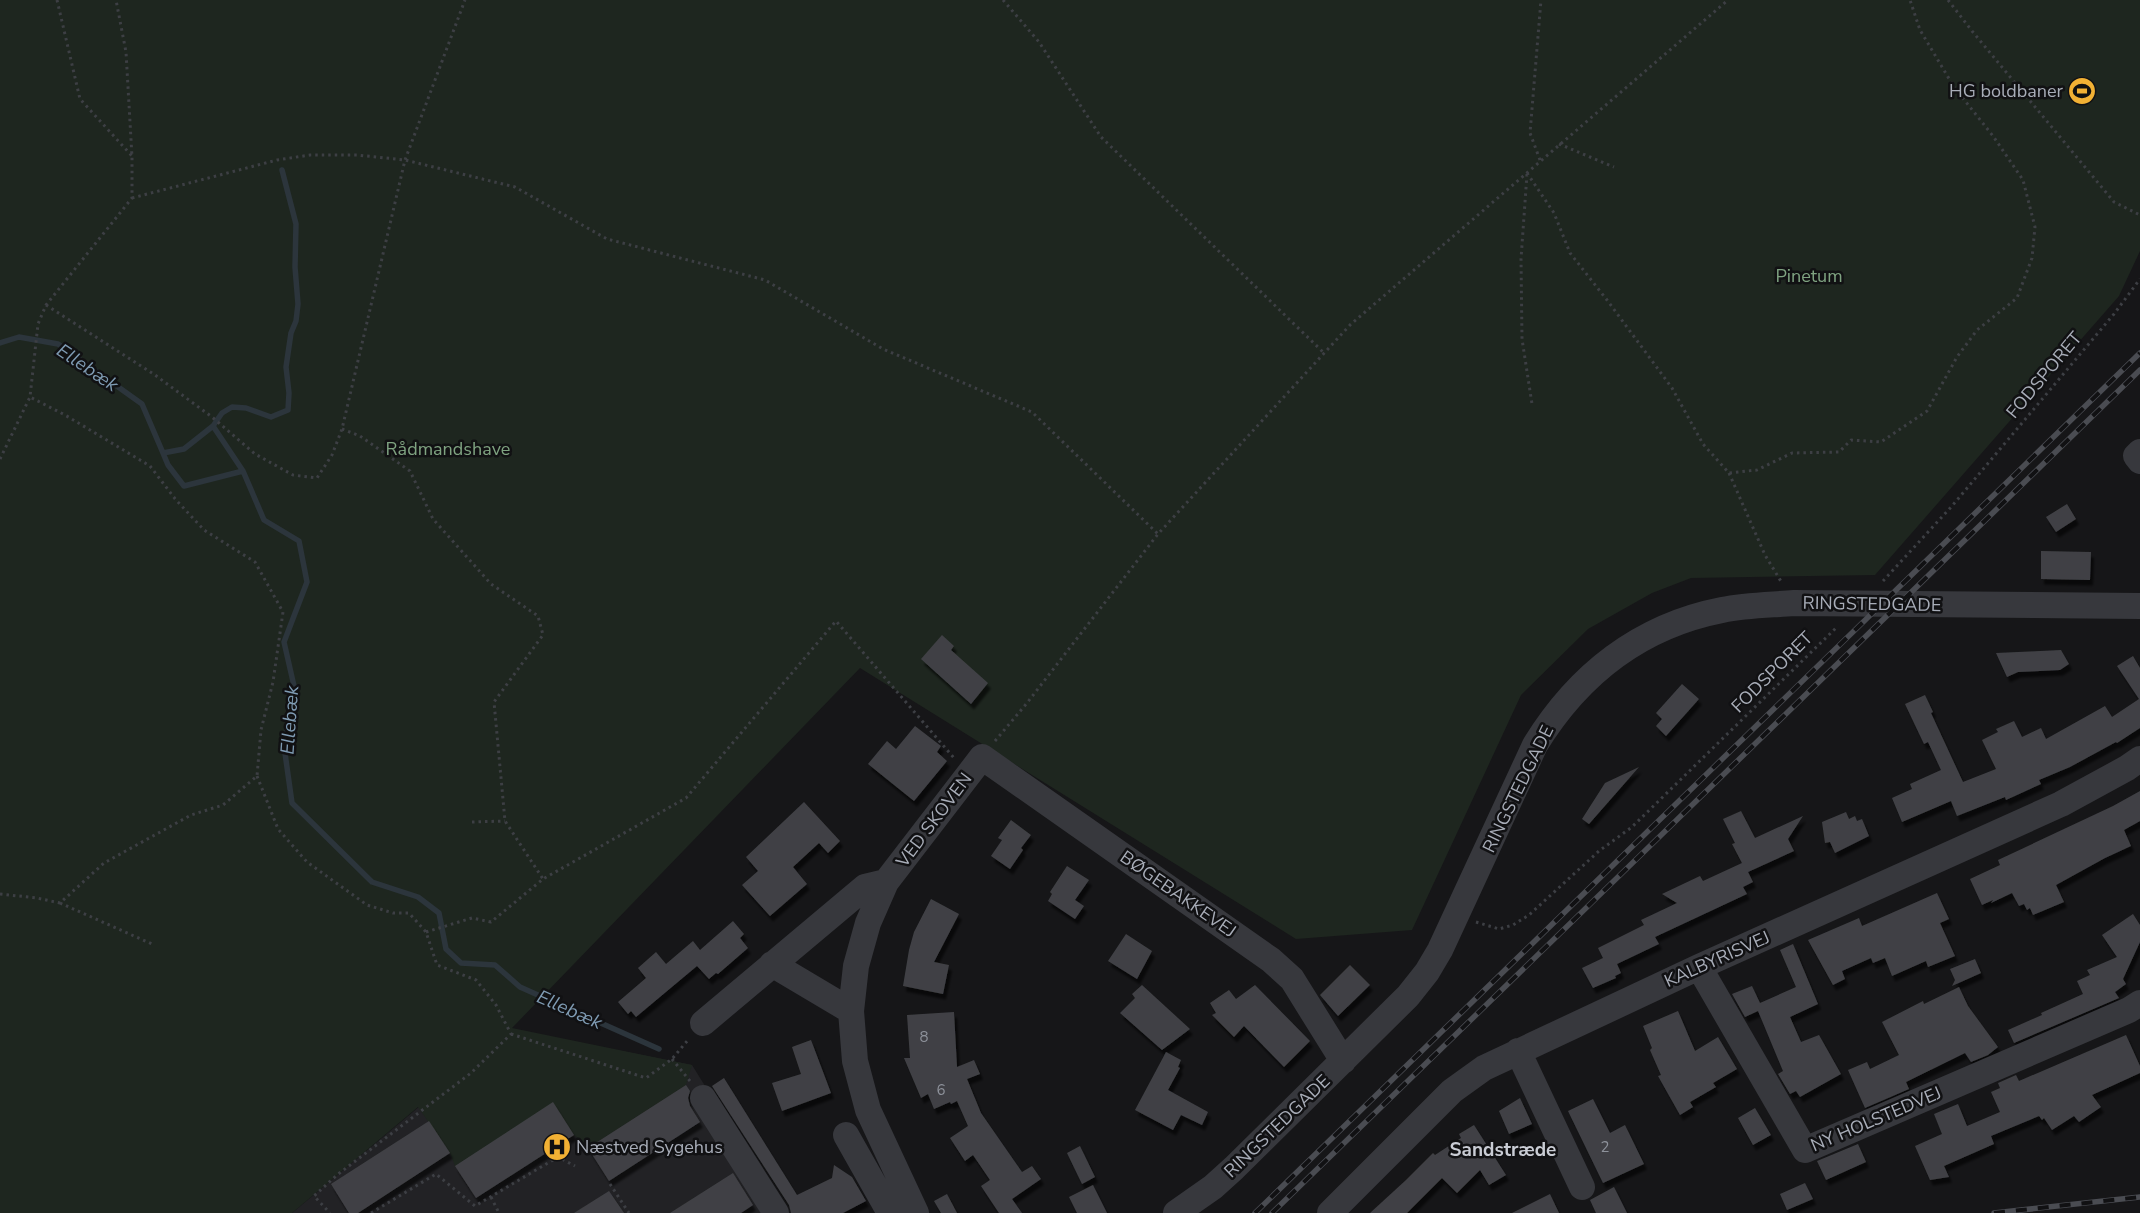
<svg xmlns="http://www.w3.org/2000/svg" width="2140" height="1213" viewBox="0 0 2140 1213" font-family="'Nunito Sans',sans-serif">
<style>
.built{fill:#222225}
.green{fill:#1e261f}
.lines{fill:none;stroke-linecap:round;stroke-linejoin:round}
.stream{stroke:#2c353c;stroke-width:5.5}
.building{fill:#404145;filter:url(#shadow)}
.path{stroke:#3d3f44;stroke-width:3;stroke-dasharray:2.5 4;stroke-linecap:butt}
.minor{stroke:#37383d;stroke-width:26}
.rail-casing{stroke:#4a4c52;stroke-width:5.5}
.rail{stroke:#111113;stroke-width:4;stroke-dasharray:11;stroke-linecap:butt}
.labels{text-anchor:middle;stroke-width:5;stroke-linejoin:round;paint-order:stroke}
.number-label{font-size:15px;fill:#8e929b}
.poi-label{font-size:18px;fill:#a8adb8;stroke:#111113;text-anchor:end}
.park-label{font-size:18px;fill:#7fa381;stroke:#111113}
.street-label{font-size:18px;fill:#a8adb8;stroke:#111113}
.water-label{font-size:19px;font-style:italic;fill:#7f9bb3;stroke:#111113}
.neighbourhood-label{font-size:19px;font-weight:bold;fill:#c9ccd4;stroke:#111113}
</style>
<defs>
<filter id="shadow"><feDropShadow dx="3" dy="5.5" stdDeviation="1" flood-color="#0009"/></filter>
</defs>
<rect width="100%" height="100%" fill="#161618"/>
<path class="built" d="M512,1029l180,36 92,148h-492z"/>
<path class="green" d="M0,0h2140v251l-21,45 -244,279 -184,3 -39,15 -64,36 -67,66 -109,235 -116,9 -436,-271 -348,360 180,37 -6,20 -98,63 -14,-13 -21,-32 -98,63 -5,-13 -32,-46 -126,106h-292z"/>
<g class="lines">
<path class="stream" d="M0,343l19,-6 39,7 84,60 21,49 21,-4 29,-23 30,45 21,49 35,21 8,41 -23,60 10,44 -10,60 8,57 80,79 46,15 21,16 7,36 15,14 34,2 25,22 139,62
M213,426l9,-13 10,-6 14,1 25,9 17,-7 1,-17 -3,-26 5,-34 5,-12 2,-17 -3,-37 1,-43 -14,-54
M163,453l5,12 16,21 59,-15"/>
</g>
<path class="building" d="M2067,504l9,15 -20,13 -10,-15z
M2041,551l50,1 -1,28 -49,-1z
M942,635l12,11 -3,4 37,33 -17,21 -50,-45z
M2061,650l8,14 -9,6 -42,2 -11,5 -11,-24z
M2133,656l7,12v60l-23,15 -1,-1 -46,25 -31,13 2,4 -35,16 -1,-3 -48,19 -6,-15 -49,21 -10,-24 20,-9 -2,-5 31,-14 -13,-28 -4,2 -19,-40 20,-9 8,17 -2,1 32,69 33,-13 -14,-29 16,-8 -2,-3 18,-8 8,16 19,-9 5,11 59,-33 7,11 27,-18 -22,-33z
M1682,684l17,15 -33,37 -10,-10 6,-7 -6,-6z
M915,726l26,20 -4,6 10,9 -33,40 -46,-37 19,-23 9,8z
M1639,767l-50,57 -7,-5 23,-36z
M2140,791v30l-16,9 7,16 -26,12 -49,27 8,17 -31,13 -3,-7 -3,2 -3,-6 -5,2 -7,-13 -21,10 2,-3 -11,5 -12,-26 30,-14 -2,-5 115,-54z
M804,802l36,39 -12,12 -9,-10 -26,24 14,17 -37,32 -28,-31 16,-14 -12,-14z
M1741,811l14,27 48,-22 -15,23 6,12 -46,21 5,10 -10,5 4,7 -92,43 4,7 -42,20 4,9 -6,3 1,2 -23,10 -11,-20 21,-10 -5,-10 46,-23 -3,-5 36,-17 -15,-9 38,-18 3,5 39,-18 -10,-19 3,-1 -12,-24z
M1846,812l3,7 6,-3 2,5 5,-2 7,17 -34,17 -5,-11 -5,1 -3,-21z
M1011,820l20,15 -10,13 2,2 -13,19 -19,-13 11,-16 -4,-2z
M1067,866l22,14 -14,20 9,6 -9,13 -27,-18 4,-7 -2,-2z
M1937,893l12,26 -9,4 15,33 -27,11 -2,-6 -34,15 -7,-18 -12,5 -2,-5 -29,13 3,8 -12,6 -25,-45 51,-22 3,8z
M931,899l28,15 -25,48 15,3 -6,29 -40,-8 6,-36 5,-18z
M2133,914l7,11v17l-17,37 3,5 -11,8 4,6 -105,45 -6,-13 34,-15 -1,-2 42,-19 -6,-13 13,-6 -3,-5 30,-13 -15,-22z
M733,921l11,13 -4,4 8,10 -30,26 -2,-1 -7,6 -12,-13 -61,51 -5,-6 -3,3 -10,-12 28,-24 -8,-10 18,-16 10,12 27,-23 7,9z
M1126,934l26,17 -15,28 -29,-18z
M1793,944l25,60 -28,13 11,25 18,-7 22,39 -41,23 -4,-6 -6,3 -12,-20 5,-3 -25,-60 -13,6 -13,-23 20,-8 8,17 36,-16 -16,-37z
M1975,959l6,14 -29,13 3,-6 -5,-11z
M1350,965l20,20 -32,31 -18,-21z
M1142,985l48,44 -28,21 -42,-37 15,-15 -3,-4z
M1255,985l55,56 -26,26 -40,-41 -10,11 -22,-22 4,-2 -6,-10 19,-13 7,9z
M1959,987l9,19 30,41 -10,8 -17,7 -6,-9 -59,29 3,7 -44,19 -17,-38 19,-8 3,7 29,-14 -17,-33 41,-21 1,3z
M1678,1011l17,40 23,-14 19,32 -24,14 3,4 -26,15 3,5 -13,8 -22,-39 3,-1 -11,-25 2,-2 -9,-22z
M954,1012l3,55 17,-7 6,14 -13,5 14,34 41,59 10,-6 9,13 -29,20 10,14h-23l-18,-27 9,-6 -17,-25 -8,6 -15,-23 18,-12 -11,-25 -6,3 -1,-2 -16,7 -6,-15 -7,4 -17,-40h6l-3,-43z
M2126,1035l14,31v7l-48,22 9,12 -22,15 -5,-6 -22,14 -8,-12 -2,2 -3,-4 -48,20 3,8 -50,22 5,11 -19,3 -15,-34 27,-12 -8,-20 24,-10 9,22 33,-14 -9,-20 9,-4 -2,-5 18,-8 3,6z
M811,1040l20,53 -49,18 -10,-28 29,-9 -9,-27z
M1166,1052l15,8 -3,7 2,1 -12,22 40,22 -6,13 -21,-10 -8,15 -38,-20z
M724,1078l73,117 35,-17 2,-13 18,12 14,24 -23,12h-52l-2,-8 -77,-119z
M686,1085l4,6 -2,7 2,8 10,16 -91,59 -21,-33z
M1520,1098l12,26 -23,10 -10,-23z
M1593,1099l17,34 15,-8 19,39 -41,19 -35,-72z
M553,1102l21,33 -98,63 -21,-32z
M1755,1108l16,27 -18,10 -15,-27z
M429,1121l21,32 -92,60h-9l-18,-29z
M1474,1125l32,50 -17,10 -9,-15 -23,23 -15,-15 -35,35h-37l36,-33 27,-27 2,2 26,-17 -2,-4z
M1858,1144l8,18 -40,18 -9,-19z
M1080,1146l15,31 -13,7 -15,-31z
M733,1173l20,32 -12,8h-71z
M1805,1183l8,16 -26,11 -7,-16z
M1093,1185l14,28h-30l-8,-16z
M1614,1187l13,26h-31l-6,-13z
M609,1191l15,22h-50z
M947,1194l10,19h-16l-7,-12z
M1550,1194l9,19h-47z"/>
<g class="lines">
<path class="path" d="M57,0l23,99 52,57
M1003,0l36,42 62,95 223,216
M1948,0l24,31 142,171 26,13
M1559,144l55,23
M1540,160l-10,-27 11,-133
M1527,173l27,40 16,40 37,47 65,88 31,56 26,29 28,-3 35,-17 47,-1 12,-12 30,2 46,-31 30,-54 20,-27 40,-32 15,-40 3,-31 -12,-47 -30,-44 -39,-49 -34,-57 -10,-30
M1527,174l-6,85 1,80 10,65
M132,198l145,-38 33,-5h47l48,5 110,27 92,52 158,41 118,69 149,63 126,122
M46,305l109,70 57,42 43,37 38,21 24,3 15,-23 10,-26 63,-269 60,-160
M342,429l18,7 50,35 23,48 58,65 47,32 5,19 -49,67 11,119 38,58
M0,459l30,-62 8,-73 8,-19 86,-107v-41l-6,-105 -10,-52
M1729,473l36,82 17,28
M1883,581l69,-75 162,-192 26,-35
M995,741l32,-38 131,-169 192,-209 378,-325
M257,776l21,53 29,33 60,43 26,8h16l17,19 11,33 39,15 20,25 15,29 -40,39 -134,102 -23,21 16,17
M472,822l33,-1
M0,894l37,4 23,5 44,-40 87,-48 32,-10 34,-29 4,-46 12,-48 10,-70 -28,-50 -51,-32 -28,-30 -26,-34 -85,-51 -35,-18
M60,903l92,41
M1476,922l23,7 14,-4 16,-10 70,-64 33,-24 206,-201
M426,932l46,-14 19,4 52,-43 143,-81 150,-177 118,137
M511,1034l135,44 26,-19 16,-19
M672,1059l18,22
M610,1184l19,29
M491,1197l8,16
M371,1213l65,-39 39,32 83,-49 17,9"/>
<path class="minor" d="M2140,452l-4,4 4,5
M772,964l79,47
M1699,967l106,183 324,-140 11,-7
M703,1023l162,-136 21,-5
M1518,1051l64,136
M703,1098l73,115
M846,1135l44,78
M916,1213l-48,-103 -13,-49 -4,-50 5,-45 12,-43 18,-41 96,-125 289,203 21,19 51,82
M1176,1213l37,-26 21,-19 174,-172 19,-24 13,-22 95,-205c43,-70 105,-119 187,-135 24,-5 48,-5 72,-7l346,3
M1330,1213l122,-122 32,-23 215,-101 362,-163 66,-36 13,-9"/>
<g class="rail-casing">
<path id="rail" d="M1255,1213l885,-860
M1272,1213l868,-843
M1994,1213l146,-16"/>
</g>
<use href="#rail" class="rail"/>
</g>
<defs>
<g id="stadium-disc" transform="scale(1.4375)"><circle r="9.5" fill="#f2b134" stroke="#111113"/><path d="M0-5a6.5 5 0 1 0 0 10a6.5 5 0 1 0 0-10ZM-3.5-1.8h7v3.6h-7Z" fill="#111"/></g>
<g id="hospital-disc" transform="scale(1.4375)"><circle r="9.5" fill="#f2b134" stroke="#111113"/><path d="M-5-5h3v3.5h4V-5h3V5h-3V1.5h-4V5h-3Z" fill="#111"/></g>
</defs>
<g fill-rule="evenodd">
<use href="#stadium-disc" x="2082" y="91"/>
<use href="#hospital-disc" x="557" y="1147"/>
</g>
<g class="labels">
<g class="number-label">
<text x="924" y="1042">8</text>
<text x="941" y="1095">6</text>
<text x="1605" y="1152">2</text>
</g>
<g class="poi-label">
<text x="2063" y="97">HG boldbaner</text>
<text x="576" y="1153" text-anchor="start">Næstved Sygehus</text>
</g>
<g class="park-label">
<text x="1809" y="282">Pinetum</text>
<text x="448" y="455">Rådmandshave</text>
</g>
<g class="street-label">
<text transform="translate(2044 375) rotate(-50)" y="6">FODSPORET</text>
<text transform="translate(1872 604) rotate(1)" y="6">RINGSTEDGADE</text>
<text transform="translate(1772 672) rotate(-45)" y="6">FODSPORET</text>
<text transform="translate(1518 789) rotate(-64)" y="6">RINGSTEDGADE</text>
<text transform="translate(934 820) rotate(-53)" y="6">VED SKOVEN</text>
<text transform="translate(1178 894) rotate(35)" y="6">BØGEBAKKEVEJ</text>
<text transform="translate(1717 959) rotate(-24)" y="6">KALBYRISVEJ</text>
<text transform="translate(1876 1119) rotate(-23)" y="6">NY HOLSTEDVEJ</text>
<text transform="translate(1277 1126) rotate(-44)" y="6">RINGSTEDGADE</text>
</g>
<g class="water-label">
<text transform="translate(88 367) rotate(34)" y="7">Ellebæk</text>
<text transform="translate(289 720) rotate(-86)" y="7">Ellebæk</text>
<text transform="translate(570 1009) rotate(24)" y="7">Ellebæk</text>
</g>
<g class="neighbourhood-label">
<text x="1503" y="1156">Sandstræde</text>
</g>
</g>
</svg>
